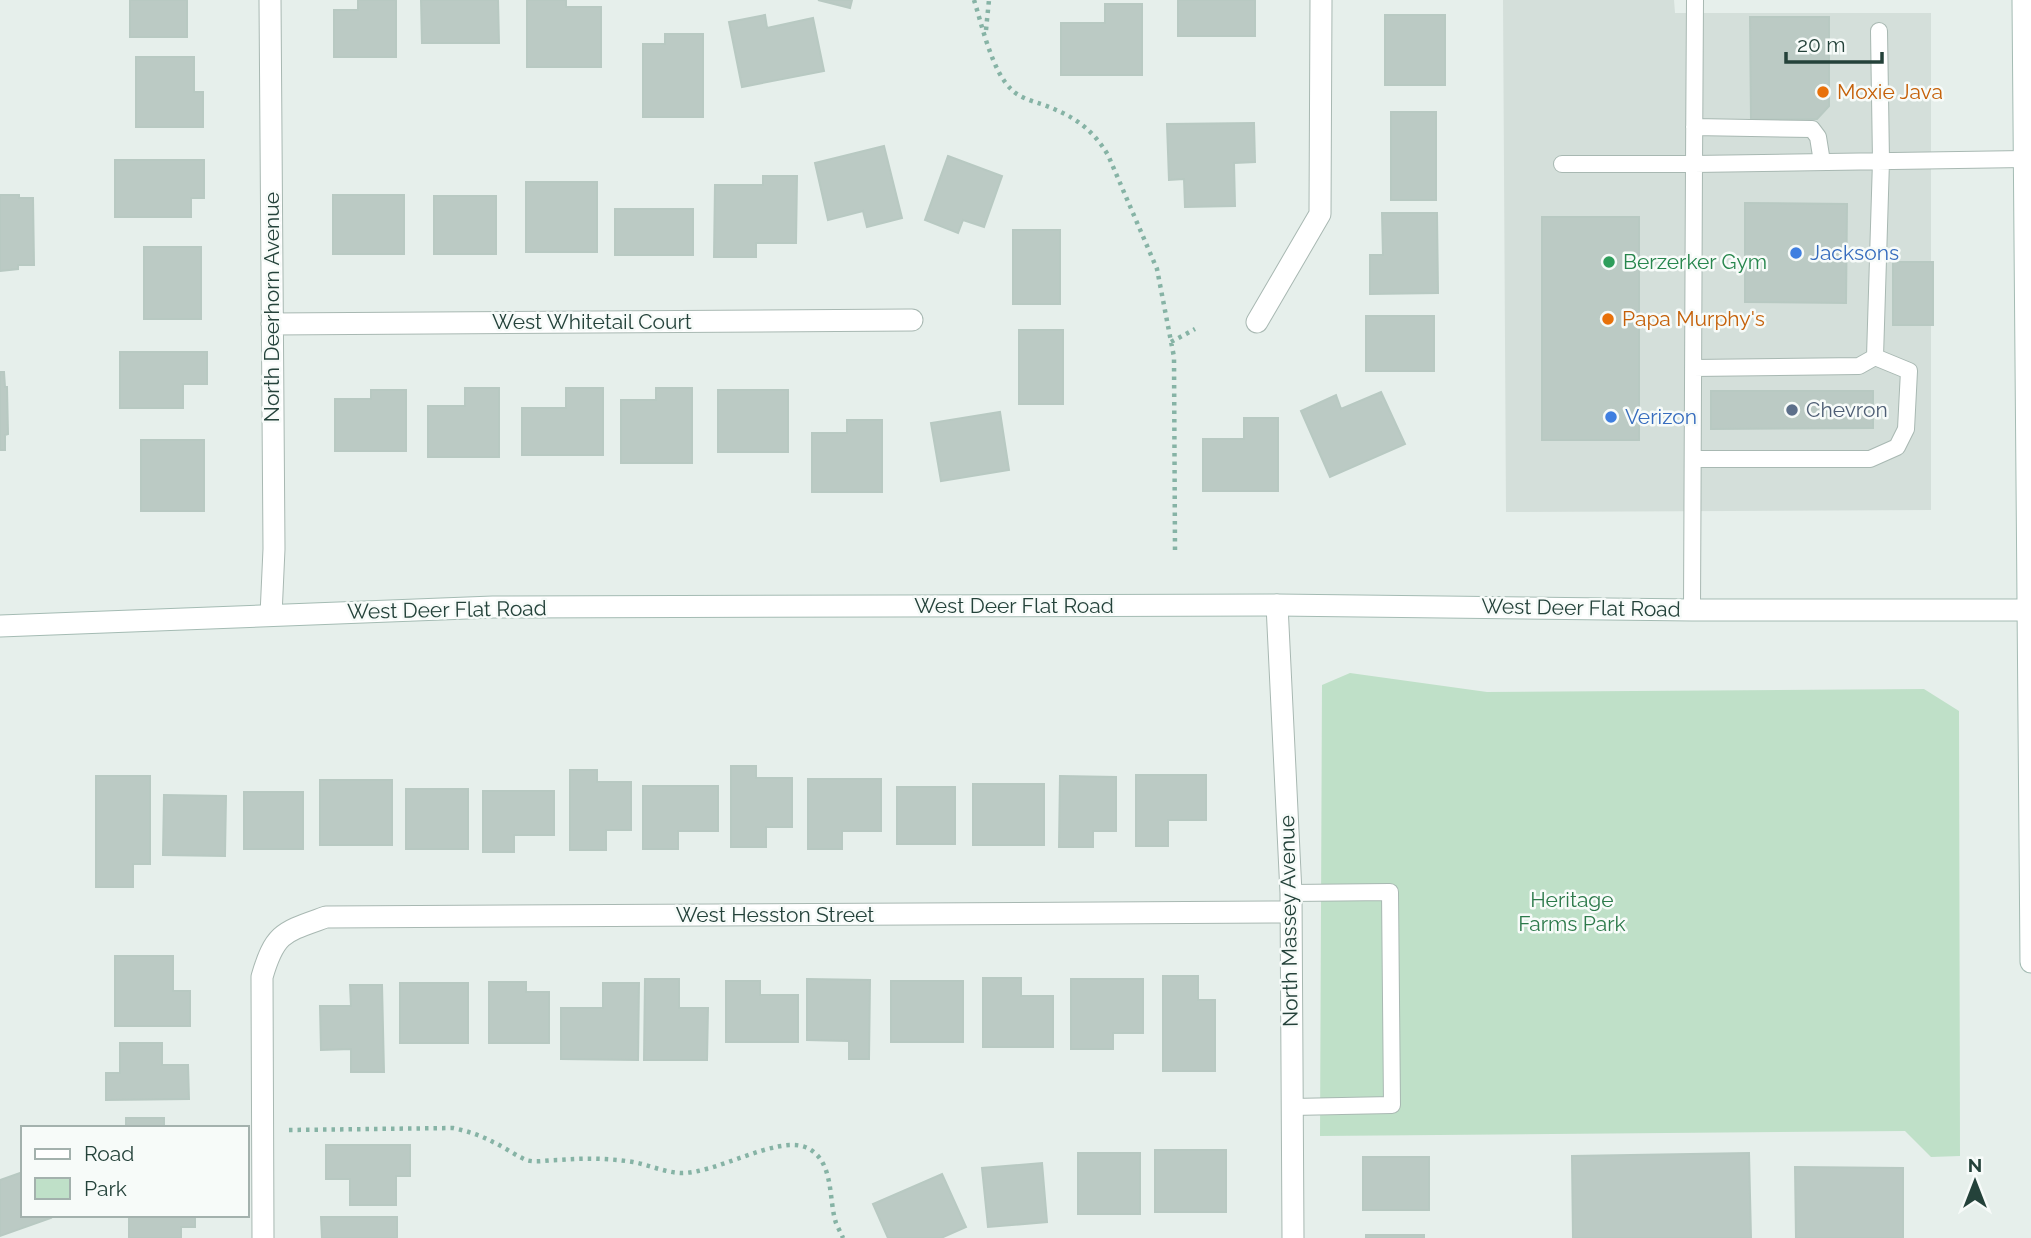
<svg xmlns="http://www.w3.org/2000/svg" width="2031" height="1238" viewBox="0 0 2031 1238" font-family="Raleway,sans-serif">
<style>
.built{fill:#d4dfda}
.green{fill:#bfe0c8}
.building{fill:#bbcac4;stroke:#b8c9c2;stroke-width:2}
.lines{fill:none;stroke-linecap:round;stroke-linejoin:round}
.lane-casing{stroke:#a8b8b2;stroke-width:18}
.street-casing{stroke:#a8b8b2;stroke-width:23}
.secondary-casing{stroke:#a4bbb3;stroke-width:23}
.path{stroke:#86b3a5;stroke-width:4.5;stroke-dasharray:3.5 5;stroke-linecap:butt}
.lane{stroke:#fff;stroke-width:16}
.street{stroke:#fff;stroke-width:21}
.secondary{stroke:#fff;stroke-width:21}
.food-dot{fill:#e8710a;stroke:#f7fbf9;stroke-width:2.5}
.shop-dot{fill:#3f7fe0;stroke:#f7fbf9;stroke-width:2.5}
.leisure-dot{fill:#2e9e5b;stroke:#f7fbf9;stroke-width:2.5}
.service-dot{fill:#5c6f8a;stroke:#f7fbf9;stroke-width:2.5}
.labels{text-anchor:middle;stroke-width:5;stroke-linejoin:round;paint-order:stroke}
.food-label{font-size:21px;fill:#c56008;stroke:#f7fbf9;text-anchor:start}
.shop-label{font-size:21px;fill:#366cbe;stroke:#f7fbf9;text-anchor:start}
.leisure-label{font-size:21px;fill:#27864d;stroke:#f7fbf9;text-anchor:start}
.street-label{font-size:21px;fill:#24423a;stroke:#f7fbf9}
.service-label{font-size:21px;fill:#4e5e75;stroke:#f7fbf9;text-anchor:start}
.park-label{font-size:21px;fill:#2d7a4b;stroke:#f7fbf9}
</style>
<rect width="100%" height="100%" fill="#e6efeb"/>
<path class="built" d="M1503,0h171l1,13h256v497l-425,2z"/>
<path class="green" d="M1350,673l137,19 437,-3 35,22 1,445 -29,1 -26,-26 -585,5 2,-451z"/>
<path class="building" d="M130,0h57v37h-57z
M358,0h38v57h-62v-47h24z
M421,0h77l1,43h-77z
M527,0h39v7h35v60h-74z
M818,0h34l-2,8z
M1178,0h77v36h-77z
M1105,4h37v71h-81v-52h44z
M765,15l2,13 46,-10 11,53 -82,16 -13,-65z
M1385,15h60v70h-60z
M1750,17h79v89l-12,13h-66z
M665,34h38v83h-60v-73h22z
M136,57h58v35h9v35h-67z
M1391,112h45v88h-45z
M1254,123l1,39 -21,1 1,43 -50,1 -1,-28 -15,1 -2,-56z
M884,146l18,72 -35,9 -4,-16 -35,9 -13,-57z
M948,156l54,20 -18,51 -21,-7 -5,13 -33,-13z
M115,160h89v38h-13v19h-76z
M763,176h34l-1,67h-40v14h-42l1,-72h48z
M526,182h71v70h-71z
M0,195h19v3h14l1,67h-16v4l-18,2z
M333,195h71v59h-71z
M434,196h62v58h-62z
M1745,203l102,1 -1,99 -101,-1z
M615,209h78v46h-78z
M1382,213h55l1,80 -68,1v-39h13z
M1542,217h97v223h-97z
M1013,230h47v74h-47z
M144,247h57v72h-57z
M1893,262h40v63h-40z
M1366,316h68v55h-68z
M1019,330h44v74h-44z
M120,352h87v32h-24v24h-63z
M0,372h4l1,15h2l1,47 -3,1v15h-5z
M465,388h34v69h-71v-51h37z
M566,388h37v67h-81v-47h44z
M656,388h36v75h-71v-63h35z
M371,390h35v61h-71v-52h36z
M718,390h70v62h-70z
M1711,391h162v37l-162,1z
M1381,392l24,52 -75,33 -29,-66 35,-16 5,14z
M1000,412l9,58 -68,11 -10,-58z
M1244,418h34v73h-75v-52h41z
M847,420h35v72h-70v-59h35z
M141,440h63v71h-63z
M731,766h25v12h36v49h-26v20h-35z
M570,770h27v12h34v48h-25v20h-36z
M1136,775h70v45h-38v26h-32z
M96,776h54v88h-17v23h-37z
M1060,776l56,1v54h-23v16h-34z
M808,779h73v52h-39v18h-34z
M320,780h72v65h-72z
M973,784h71v61h-71z
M643,786h75v45h-40v18h-35z
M897,787h58v57h-58z
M406,789h62v60h-62z
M483,791h71v44h-40v17h-31z
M244,792h59v57h-59z
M164,795l62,1 -1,60 -62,-1z
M115,956h58v35h17v35h-75z
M1163,976h35v24h17v71h-52z
M983,978h38v18h32v51h-70z
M645,979h34v29h29l-1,52h-63z
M807,979l63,1 -1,79h-20v-18l-42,-1z
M1071,979h72v54h-30v16h-42z
M726,981h34v14h38v47h-72z
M891,981h72v61h-72z
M489,982h37v10h23v51h-60z
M400,983h68v60h-68z
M603,983h36l-1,77 -77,-1v-51h42z
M350,985h32l2,87h-33v-23l-30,1 -1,-44h31z
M120,1043h42v22h26l1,34 -83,1v-27h14z
M126,1118h38v10h-38z
M326,1145h84v31h-14v29h-46v-26h-24z
M1155,1150h71v62h-71z
M1078,1153h62v61h-62z
M1749,1153l2,85h-178l-1,-82z
M1363,1157h66v53h-66z
M1042,1163l5,59 -59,5 -6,-59z
M1795,1167l108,1v70h-107z
M23,1172v43h27l1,3 -51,18v-56z
M942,1174l24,53 -25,11h-53l-15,-34z
M129,1215h66v12h-14v11h-52z
M321,1217h76v21h-75z
M1366,1235h58v3h-58z"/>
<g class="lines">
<g class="lane-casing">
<path id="lane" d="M1695,0l-1,164 330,-5
M1694,127l118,2 6,8 4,25
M1562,164h132l-2,446
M1693,368l166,-2 16,-9 6,-196 -2,-130
M1693,459h177l27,-12 9,-18 3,-58 -34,-14
M1291,893l99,-1 2,213 -100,2"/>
</g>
<g class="street-casing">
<path id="street" d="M270,0l4,549 -3,66
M1257,322l63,-108 1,-214
M272,324l640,-4
M1277,605l14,288 2,345
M263,1238l-1,-261c13,-45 22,-45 64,-60l965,-5"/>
</g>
<g class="secondary-casing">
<path id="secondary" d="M2023,0l8,962
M0,626l493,-19 784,-2 415,5h339"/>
</g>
<path class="path" d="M974,0c8,25 18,72 38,90 7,7 19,11 29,14 31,11 50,23 67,51l49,114 17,88 1,194
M986,30l3,-30
M1171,342l24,-13
M289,1130l164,-2c14,3 27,7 40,14 11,5 22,13 33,18 10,3 21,0 32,0 25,-2 50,-2 75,2 16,3 31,10 47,11 36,1 95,-37 125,-26 30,12 23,52 31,76 2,5 5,10 7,15"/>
<use href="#lane" class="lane"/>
<use href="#street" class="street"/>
<use href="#secondary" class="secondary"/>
</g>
<g class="food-dot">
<circle cx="1823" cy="92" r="7"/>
<circle cx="1608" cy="319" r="7"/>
</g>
<g class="shop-dot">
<circle cx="1796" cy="253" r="7"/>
<circle cx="1611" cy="417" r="7"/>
</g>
<circle class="leisure-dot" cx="1609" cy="262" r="7"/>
<circle class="service-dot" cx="1792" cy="410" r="7"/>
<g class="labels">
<g class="food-label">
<text x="1837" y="99">Moxie Java</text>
<text x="1622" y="326">Papa Murphy's</text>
</g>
<g class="shop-label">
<text x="1810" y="260">Jacksons</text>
<text x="1625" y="424">Verizon</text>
</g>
<g class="leisure-label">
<text x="1623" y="269">Berzerker Gym</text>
</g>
<g class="street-label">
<text transform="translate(272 307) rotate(-90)" y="7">North Deerhorn Avenue</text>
<text x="592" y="329">West Whitetail Court</text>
<text x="1014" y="613">West Deer Flat Road</text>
<text transform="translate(1581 608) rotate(1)" y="7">West Deer Flat Road</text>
<text transform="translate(447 610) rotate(-1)" y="7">West Deer Flat Road</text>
<text x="775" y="922">West Hesston Street</text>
<text transform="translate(1289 921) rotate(-91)" y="7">North Massey Avenue</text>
</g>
<g class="service-label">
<text x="1806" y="417">Chevron</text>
</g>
<g class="park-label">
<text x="1572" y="907">Heritage<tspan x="1572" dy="24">Farms Park</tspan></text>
</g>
</g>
<rect x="21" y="1126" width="228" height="91" fill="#f7fbf9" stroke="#a3b1ad" stroke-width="2"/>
<rect x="35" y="1149" width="35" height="10" fill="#ffffff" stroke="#a3b1ad" stroke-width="2"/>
<text x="84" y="1161" font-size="21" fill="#24423a">Road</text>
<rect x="35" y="1178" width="35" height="21" fill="#bfe0c8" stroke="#a3b1ad" stroke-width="2"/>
<text x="84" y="1196" font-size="21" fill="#24423a">Park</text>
<g transform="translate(1975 1182)" stroke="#f7fbf9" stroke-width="5" paint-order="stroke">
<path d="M0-5L12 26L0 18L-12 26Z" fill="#24423a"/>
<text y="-10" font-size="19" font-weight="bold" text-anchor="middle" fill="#24423a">N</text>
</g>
<path d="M1786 52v10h96v-10" fill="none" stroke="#24423a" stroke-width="3.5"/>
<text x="1797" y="52" font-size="21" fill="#24423a" stroke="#f7fbf9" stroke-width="5" paint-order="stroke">20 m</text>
</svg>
